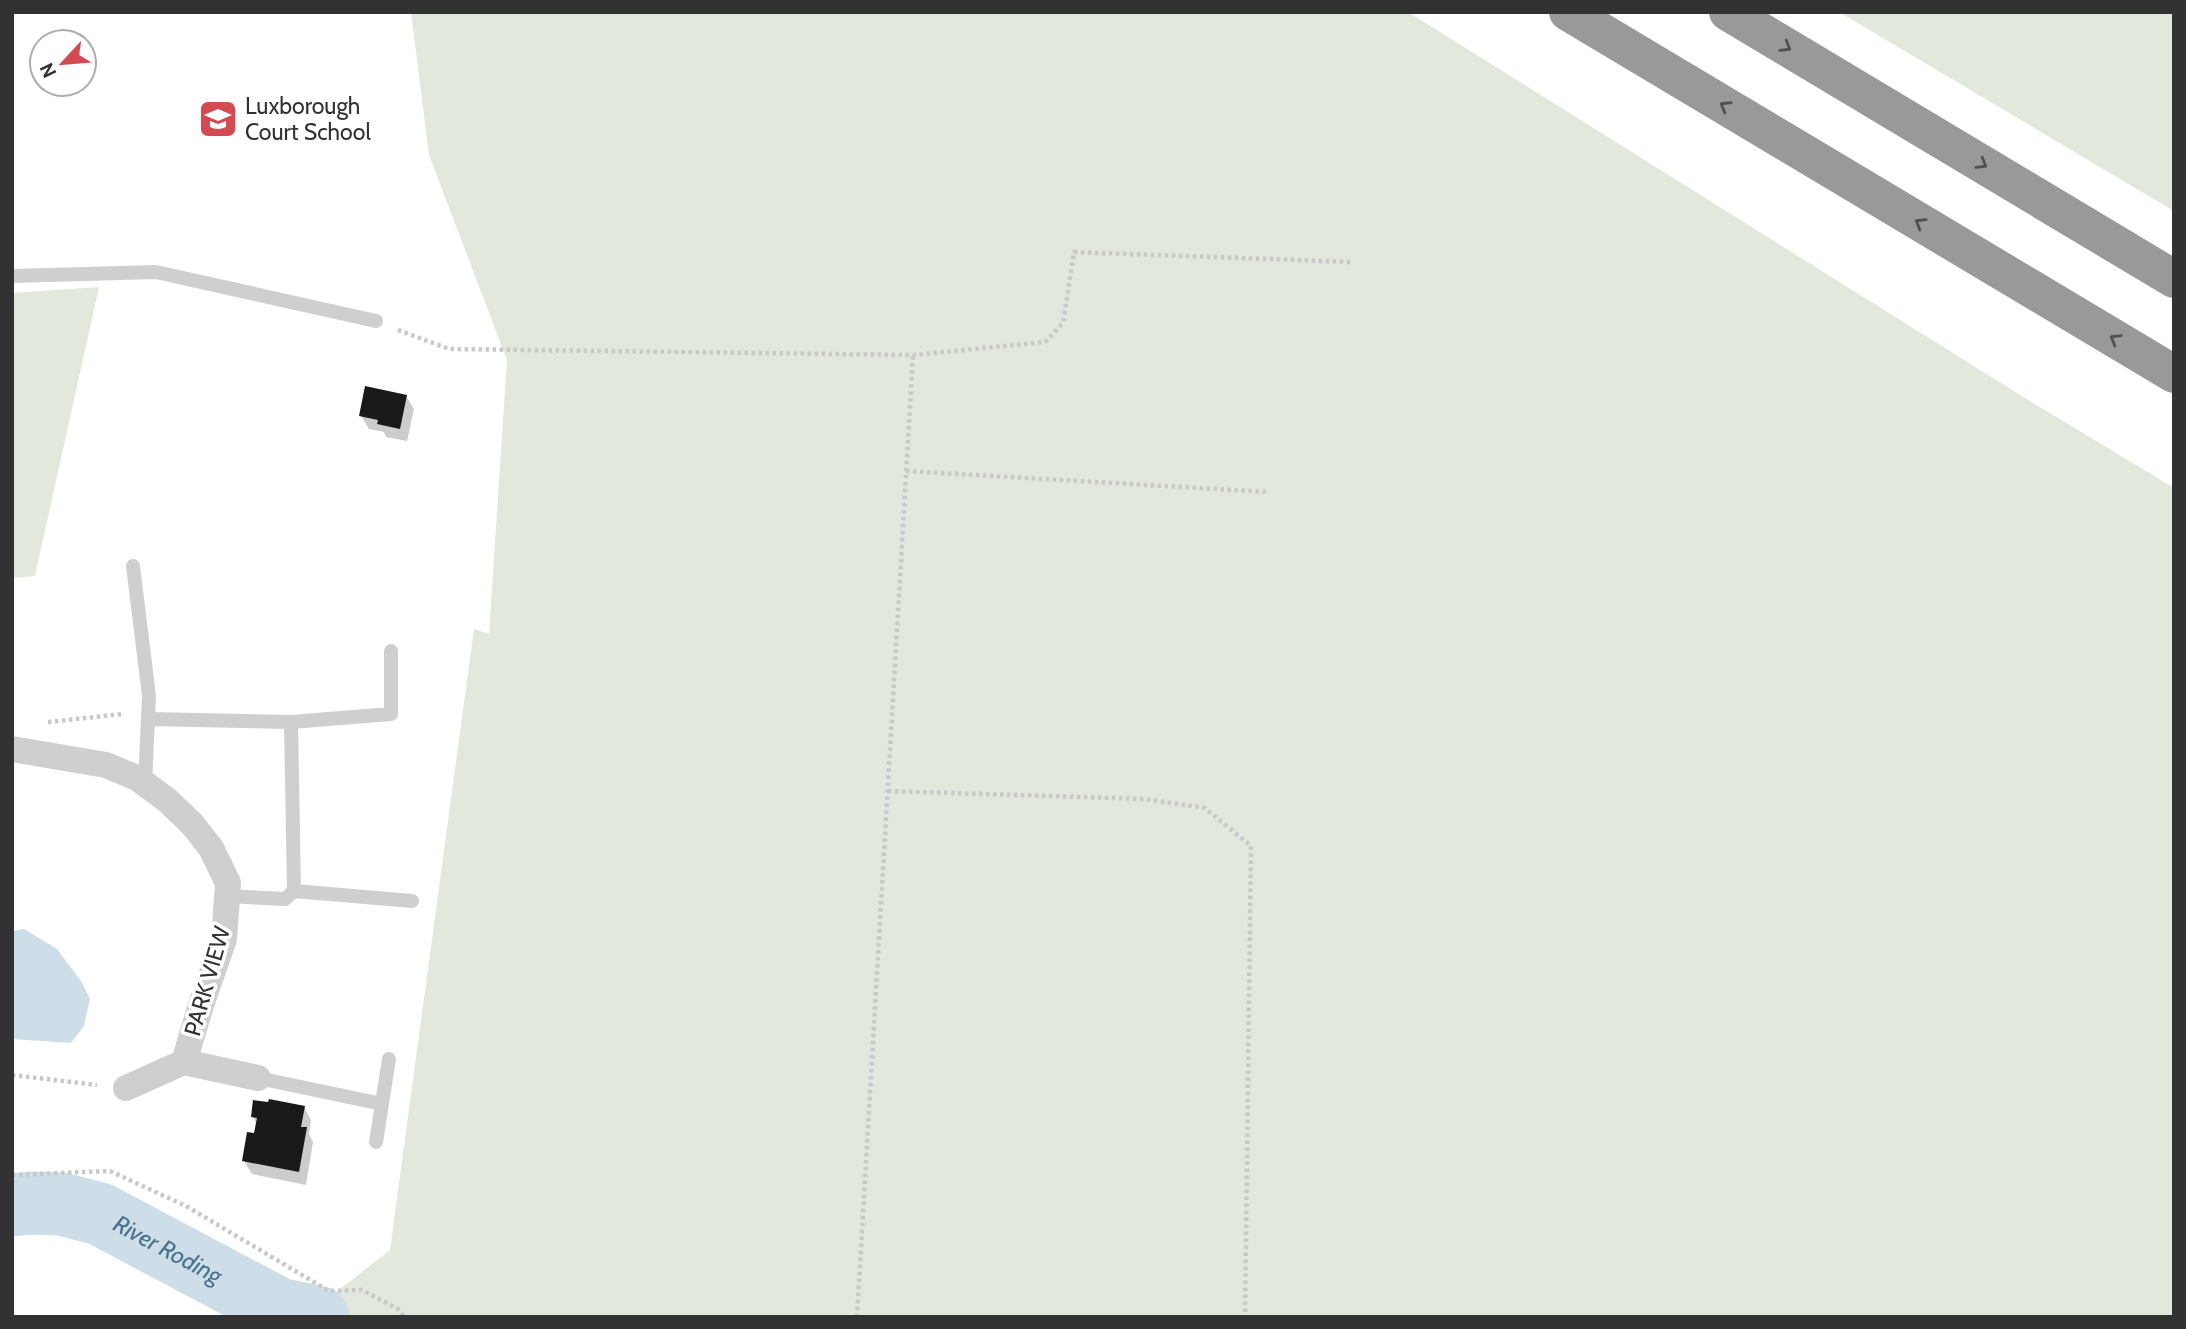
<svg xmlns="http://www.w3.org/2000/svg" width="2186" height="1329" viewBox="0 0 2186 1329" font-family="Cabin,sans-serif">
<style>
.green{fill:#e2e8dc}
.water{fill:#cedee8}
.shadow{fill:#0003}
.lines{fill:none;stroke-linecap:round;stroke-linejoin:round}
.river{stroke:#cedee8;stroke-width:63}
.building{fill:#191919}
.path{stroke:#c9c9c9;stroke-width:4.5;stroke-dasharray:3.5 3.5;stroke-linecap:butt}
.service{stroke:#cfcfcf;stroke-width:14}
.minor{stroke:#cfcfcf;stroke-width:26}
.motorway{stroke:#999;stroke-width:38}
.oneway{stroke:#515151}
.labels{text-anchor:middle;stroke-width:7;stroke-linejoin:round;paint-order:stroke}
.poi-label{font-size:23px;fill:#323232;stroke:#fff;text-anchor:start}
.street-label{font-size:23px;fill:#323232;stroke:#fff}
.water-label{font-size:24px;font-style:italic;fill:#48718c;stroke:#fff}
</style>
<rect width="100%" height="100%" fill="#fff"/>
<path class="green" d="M411,12h997l612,383 154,93v829h-1836l-17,-13 69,-54 84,-621 15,5 18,-274 -78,-205z
M1839,12h335v199z
M99,287l-64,289 -23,2v-285z"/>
<path class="water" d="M24,929l33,20 24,32 9,18 -6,27 -13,17 -59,-4v-108z"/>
<path class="shadow" d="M406,396l8,13 -7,32 -21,-4 -2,-5 -15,-3 -8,-13z
M304,1107l7,13 -2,14 4,8 -7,43 -54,-11 -8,-13 13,-36 -4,-8z"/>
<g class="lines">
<path class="river" id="s1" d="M12,1205l19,-2 30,1 39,10 179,95 39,8"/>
</g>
<path class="building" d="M365,386l42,9 -7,34 -23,-5 1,-4 -19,-4z
M269,1099l36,7 -4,21h6l-8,45 -57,-11 5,-29 7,1 3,-15 -6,-1 2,-17 15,2z"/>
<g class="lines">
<path class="path" d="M398,330l51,19 464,6 132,-13 18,-19 11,-71 276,10
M906,471l362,21
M48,722l75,-8
M888,791l256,8 61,9 46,38 -6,471
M12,1075l85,10
M12,1175l98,-4 76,35 143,85 33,-1 36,19 7,8
M857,1317l56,-962"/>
<path class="service" d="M12,276l144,-4 220,49
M133,566l16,130 -4,89
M148,719l143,3 3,169 -9,8 -58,-3
M291,722l100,-8v-63
M294,891l118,10
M258,1078l124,26
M376,1142l13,-83"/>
<path class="minor" d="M12,749l94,16 31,13 30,22 25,24 19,24 17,35 -4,56 -23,66 -17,57 74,16
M126,1088l58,-26"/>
<path class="motorway" d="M1568,12l606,362
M1728,12l446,267"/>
</g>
<defs><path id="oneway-chevron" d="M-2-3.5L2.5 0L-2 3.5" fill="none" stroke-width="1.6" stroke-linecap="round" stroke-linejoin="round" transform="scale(1.75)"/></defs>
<g class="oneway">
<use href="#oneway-chevron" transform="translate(1786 47) rotate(31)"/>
<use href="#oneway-chevron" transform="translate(1725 106) rotate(-149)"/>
<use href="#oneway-chevron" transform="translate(1982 164) rotate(31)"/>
<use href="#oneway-chevron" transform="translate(1920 223) rotate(-149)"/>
<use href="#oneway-chevron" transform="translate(2115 339) rotate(-149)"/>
</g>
<defs>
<g id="school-square" transform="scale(2.0125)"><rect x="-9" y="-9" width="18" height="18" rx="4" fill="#d34a53" stroke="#fff"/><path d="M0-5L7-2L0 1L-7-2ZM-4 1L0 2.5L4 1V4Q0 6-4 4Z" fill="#fff"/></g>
</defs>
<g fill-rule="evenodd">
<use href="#school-square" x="218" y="119"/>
</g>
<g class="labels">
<g class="poi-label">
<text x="245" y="114">Luxborough<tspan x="245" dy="26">Court School</tspan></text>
</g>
<g class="street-label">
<text transform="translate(207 981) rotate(-74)" y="8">PARK VIEW</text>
</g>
<g class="water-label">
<text dy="8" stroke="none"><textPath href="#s1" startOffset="166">River Roding</textPath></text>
</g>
</g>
<rect width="2186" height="1329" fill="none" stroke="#323232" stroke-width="28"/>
<g transform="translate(63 63) rotate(244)"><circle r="33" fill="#ffffff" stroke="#adadad" stroke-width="2"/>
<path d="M0-5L12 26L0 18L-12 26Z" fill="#d34a53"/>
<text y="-10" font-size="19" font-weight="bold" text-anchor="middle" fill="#323232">N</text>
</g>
</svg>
